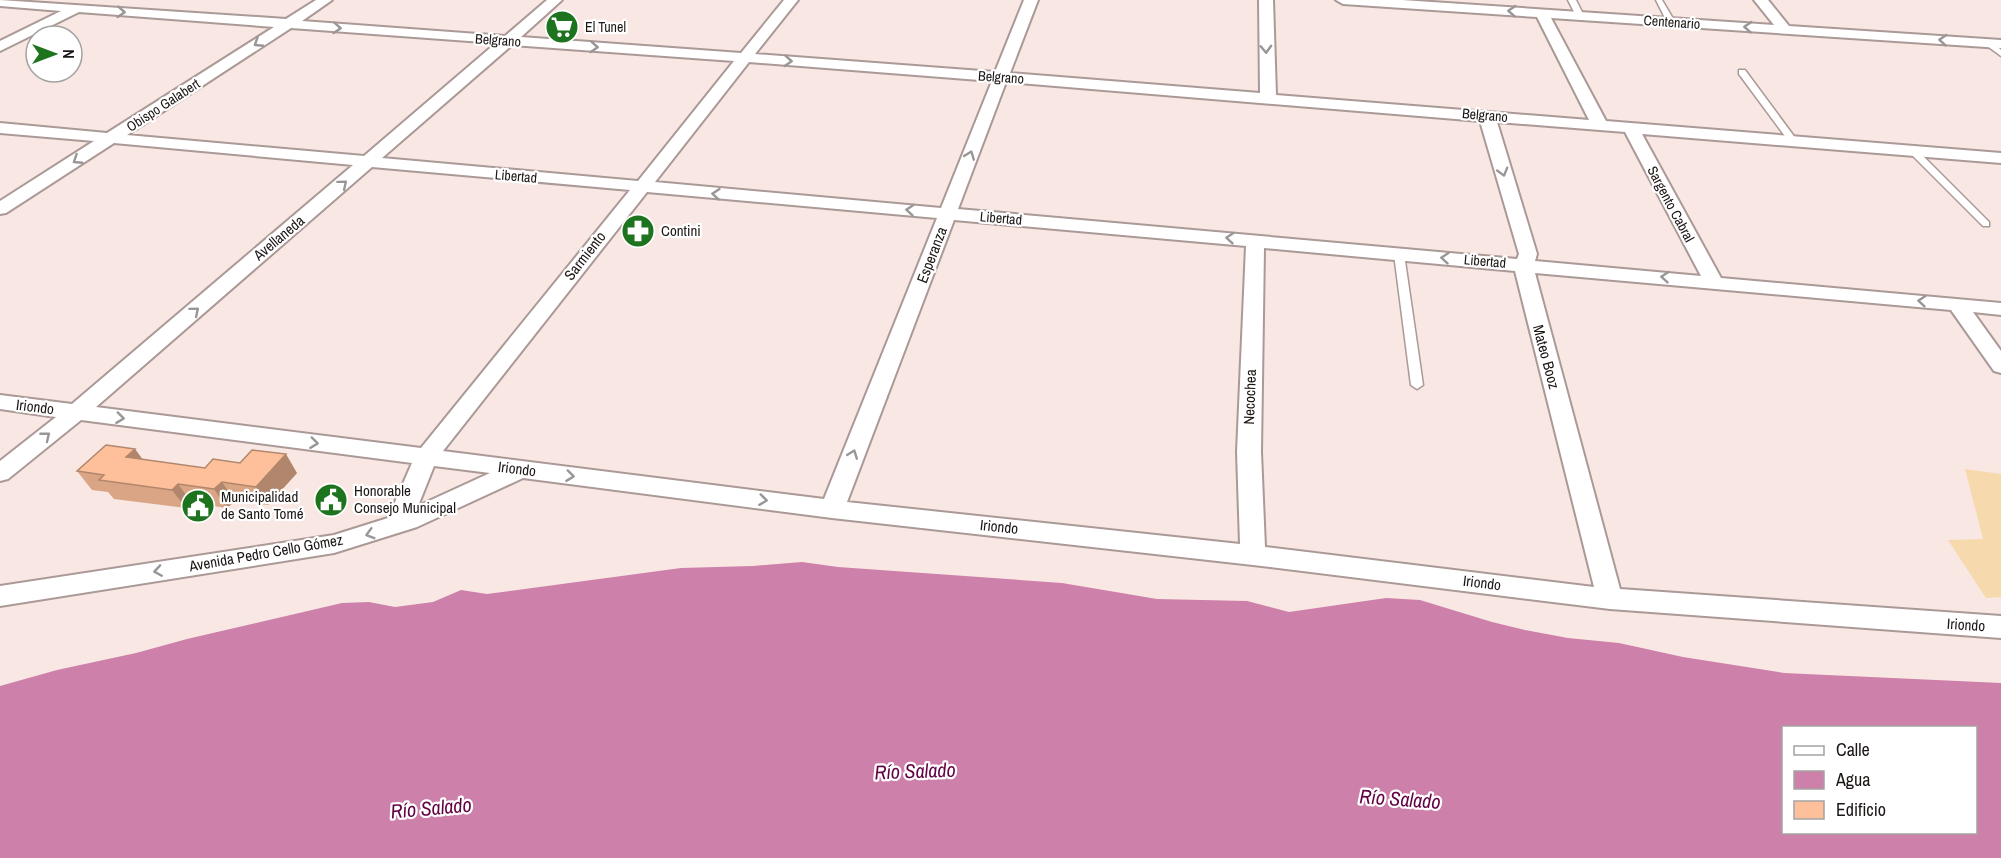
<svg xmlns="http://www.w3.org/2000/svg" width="2001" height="858" viewBox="0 0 2001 858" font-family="'Archivo Narrow',sans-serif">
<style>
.green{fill:#f7d9ae}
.water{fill:#cd80aa;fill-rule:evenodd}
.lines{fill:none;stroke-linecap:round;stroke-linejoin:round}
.lane-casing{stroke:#aa9996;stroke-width:3}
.street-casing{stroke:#aa9996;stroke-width:4}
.lane{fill:#fff;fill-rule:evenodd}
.street{fill:#fff;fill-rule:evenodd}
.wall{fill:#daa584}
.shaded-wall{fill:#b1866c}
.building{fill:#fdc09a;stroke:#b1866c;stroke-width:1.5}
.oneway{stroke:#999696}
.labels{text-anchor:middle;stroke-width:4.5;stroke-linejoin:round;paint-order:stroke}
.far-street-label{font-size:14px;fill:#1c1615;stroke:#fff}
.far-poi-label{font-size:14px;fill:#1c1615;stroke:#fff;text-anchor:start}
.poi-label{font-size:15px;fill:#1c1615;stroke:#fff;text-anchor:start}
.street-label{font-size:15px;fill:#1c1615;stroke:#fff}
.near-water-label{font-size:20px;font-style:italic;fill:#620143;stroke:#fff}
</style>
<rect width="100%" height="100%" fill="#f9e7e3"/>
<path class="green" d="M1965,469l36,5v123l-15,1 -38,-58 35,-1z"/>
<path class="water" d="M802,562l36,5 224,16 95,16 90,2 42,11 97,-14 34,2 72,22 33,8 43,8 51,5 64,14 101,16 217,10v175h-2001v-172l57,-16 79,-17 51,-14 155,-36 27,-1 26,5 38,-5 28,-12 26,4 194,-26 72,-2zM1784,728h192v104h-192z"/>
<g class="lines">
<g class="lane-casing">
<path id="lane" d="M1568,0h8l8,16 -1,2h-6z
M1656,0h6l13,22 -1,2h-6z
M1986,41h6l9,9v6l-15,-11z
M1739,70h6l51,69v4h-6l-51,-69z
M1913,148l3,1 73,73v4h-6l-73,-73v-4z
M1399,251l5,3 19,131 -6,4 -6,-4 -17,-131z"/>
</g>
<g class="street-casing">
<path id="street" d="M0,0l286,19 30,-19h16l-30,21 203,15 42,-36h15l-41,37 220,16 43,-53h14l-43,54 240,18 29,-72h14l-28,73 250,20 -1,-93h14l3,95 313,25 -52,-103 -194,-13 -7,-4h66l372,25 -20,-25h14l21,26 212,14v8l-450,-30 55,103 395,32v10l-359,-29 79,144 280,25v12l-28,-3 28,39v22l-7,-2 -43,-61 -416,-37 85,316 381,27v22l-391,-29 -357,-44 -421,-47 -309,-40 -106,49 -83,26 -334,53v-20l334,-51 54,-17 24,-55 -331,-43 -73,59 -8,2v-20l56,-44 -56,-8v-14l72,9 281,-239 -239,-22 -108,70 -6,1v-13l94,-60 -94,-8v-10l107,10 167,-106 -195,-15 -79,39v-10l61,-30 -61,-5zM291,28l205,15 -132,113 -237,-21zM512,45l222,16 -96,120 -256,-23zM749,62l243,19 -51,127 -286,-26zM1006,82l474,39 39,133 -2,5 -559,-50zM1497,122l128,10 76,144 -166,-15 2,-7zM372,167l258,23 -209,258 -325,-41zM647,192l290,26 -113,281 -381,-48zM954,220l292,26 -9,206 3,92 -393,-42zM1264,248l251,23 79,316 -329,-40 -4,-95zM434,466l56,7 -72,33z"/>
</g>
<use href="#lane" class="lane"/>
<use href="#street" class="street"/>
</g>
<path class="wall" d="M135,449l8,11 62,8 92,5 -29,32 -33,-4 -8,7 -35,-5 -6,5 -72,-9 -6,-7 -16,-2 -15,-19z"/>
<path class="shaded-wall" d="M135,449l13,18 -22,-10z
M286,454l11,19 -29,32 -12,-18z
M222,482l13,19 -8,7 -13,-19z
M178,484l14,19 -6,5 -14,-18z"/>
<path class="building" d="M106,445l29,4 -9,8 79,11 8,-9 27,4 12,-13 34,4 -30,33 -34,-5 -8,7 -36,-5 -6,6 -73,-10 5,-5 -27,-4z"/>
<defs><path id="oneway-chevron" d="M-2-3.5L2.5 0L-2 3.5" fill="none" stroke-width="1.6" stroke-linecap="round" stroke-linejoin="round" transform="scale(1.5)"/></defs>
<g class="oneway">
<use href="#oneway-chevron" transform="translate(1512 11) rotate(-176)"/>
<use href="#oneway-chevron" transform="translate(121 12) rotate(4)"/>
<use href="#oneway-chevron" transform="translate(1748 27) rotate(-176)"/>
<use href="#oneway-chevron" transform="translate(337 28) rotate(4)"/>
<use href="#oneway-chevron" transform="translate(1943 40) rotate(-176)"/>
<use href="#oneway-chevron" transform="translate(258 43) rotate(147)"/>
<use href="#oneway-chevron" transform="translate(594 47) rotate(4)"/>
<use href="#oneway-chevron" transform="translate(1266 49) rotate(88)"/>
<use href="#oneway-chevron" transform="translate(788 61) rotate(4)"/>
<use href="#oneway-chevron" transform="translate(970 155) rotate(-69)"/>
<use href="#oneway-chevron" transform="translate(77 160) rotate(147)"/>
<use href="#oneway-chevron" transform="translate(1503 172) rotate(74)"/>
<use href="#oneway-chevron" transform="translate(343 184) rotate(-40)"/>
<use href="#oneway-chevron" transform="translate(716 194) rotate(-175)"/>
<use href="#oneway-chevron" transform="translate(910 210) rotate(-175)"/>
<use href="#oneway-chevron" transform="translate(1230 238) rotate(-175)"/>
<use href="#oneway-chevron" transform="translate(1445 258) rotate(-175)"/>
<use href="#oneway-chevron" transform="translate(1665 277) rotate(-175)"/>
<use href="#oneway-chevron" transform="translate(1922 301) rotate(-175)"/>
<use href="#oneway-chevron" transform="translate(195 311) rotate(-40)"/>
<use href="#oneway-chevron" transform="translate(120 418) rotate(7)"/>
<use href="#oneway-chevron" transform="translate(46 436) rotate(-39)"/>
<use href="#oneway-chevron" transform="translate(314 443) rotate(7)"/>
<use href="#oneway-chevron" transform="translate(853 454) rotate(-69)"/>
<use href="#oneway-chevron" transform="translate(570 476) rotate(7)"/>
<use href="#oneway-chevron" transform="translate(763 500) rotate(7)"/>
<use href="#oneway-chevron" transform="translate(370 534) rotate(164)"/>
<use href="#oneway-chevron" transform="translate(158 571) rotate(171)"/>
</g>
<defs>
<g id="supermarket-disc" transform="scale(1.725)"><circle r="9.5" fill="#1e731e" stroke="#fff"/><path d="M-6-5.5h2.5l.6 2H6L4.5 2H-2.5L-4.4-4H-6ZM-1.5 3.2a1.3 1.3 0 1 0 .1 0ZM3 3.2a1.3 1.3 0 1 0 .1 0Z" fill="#fff"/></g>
<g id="pharmacy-disc" transform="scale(1.725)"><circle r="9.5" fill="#1e731e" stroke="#fff"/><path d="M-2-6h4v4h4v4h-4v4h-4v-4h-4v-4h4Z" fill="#fff"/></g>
<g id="civic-disc" transform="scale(1.725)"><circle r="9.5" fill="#1e731e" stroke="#fff"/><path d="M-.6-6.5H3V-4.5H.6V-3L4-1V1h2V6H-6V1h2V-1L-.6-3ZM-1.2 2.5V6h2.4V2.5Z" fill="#fff"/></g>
</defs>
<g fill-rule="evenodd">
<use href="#supermarket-disc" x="562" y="27"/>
<use href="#pharmacy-disc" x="638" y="231"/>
<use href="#civic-disc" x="331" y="500"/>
<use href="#civic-disc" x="198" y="506"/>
</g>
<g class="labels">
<g class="far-street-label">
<text transform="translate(1672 22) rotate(4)" y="5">Centenario</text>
<text transform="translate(498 40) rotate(4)" y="5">Belgrano</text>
<text transform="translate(1001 77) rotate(4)" y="5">Belgrano</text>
<text transform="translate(163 105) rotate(-33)" y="5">Obispo Galabert</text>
<text transform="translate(1485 115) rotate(5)" y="5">Belgrano</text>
<text transform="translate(516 176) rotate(5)" y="5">Libertad</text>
<text transform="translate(1671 204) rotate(62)" y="5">Sargento Cabral</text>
<text transform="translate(1001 218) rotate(5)" y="5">Libertad</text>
<text transform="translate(1485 261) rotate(5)" y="5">Libertad</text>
</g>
<g class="far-poi-label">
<text x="585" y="32">El Tunel</text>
</g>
<g class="poi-label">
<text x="661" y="236">Contini</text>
<text x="354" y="496">Honorable<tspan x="354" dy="17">Consejo Municipal</tspan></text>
<text x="221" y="502">Municipalidad<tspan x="221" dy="17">de Santo Tomé</tspan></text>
</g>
<g class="street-label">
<text transform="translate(279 238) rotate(-40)" y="5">Avellaneda</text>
<text transform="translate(932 255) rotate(-69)" y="5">Esperanza</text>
<text transform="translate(585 256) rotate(-52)" y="5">Sarmiento</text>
<text transform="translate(1546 357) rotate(75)" y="5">Mateo Booz</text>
<text transform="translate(1250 397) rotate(-88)" y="5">Necochea</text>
<text transform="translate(35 407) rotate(7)" y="5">Iriondo</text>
<text transform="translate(517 469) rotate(7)" y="5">Iriondo</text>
<text transform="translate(999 527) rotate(6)" y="5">Iriondo</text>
<text transform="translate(266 553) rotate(-10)" y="5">Avenida Pedro Cello Gómez</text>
<text transform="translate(1482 583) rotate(7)" y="5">Iriondo</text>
<text transform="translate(1966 625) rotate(4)" y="5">Iriondo</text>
</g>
<g class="near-water-label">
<text transform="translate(915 771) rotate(-2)" y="7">Río Salado</text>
<text transform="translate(1400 799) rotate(4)" y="7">Río Salado</text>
<text transform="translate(431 808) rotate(-5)" y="7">Río Salado</text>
</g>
</g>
<rect x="1782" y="726" width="195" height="108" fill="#ffffff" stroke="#a4a2a1" stroke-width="1.5"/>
<rect x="1794" y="746" width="30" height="9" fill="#ffffff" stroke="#a4a2a1" stroke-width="1.5"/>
<text x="1836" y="756" font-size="18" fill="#1c1615">Calle</text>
<rect x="1794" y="771" width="30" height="18" fill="#cd80aa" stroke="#a4a2a1" stroke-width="1.5"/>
<text x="1836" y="786" font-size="18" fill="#1c1615">Agua</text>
<rect x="1794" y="801" width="30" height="18" fill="#fdc09a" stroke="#a4a2a1" stroke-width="1.5"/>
<text x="1836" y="816" font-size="18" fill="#1c1615">Edificio</text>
<g transform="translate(54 54) rotate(90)"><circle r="28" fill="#ffffff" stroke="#a4a2a1" stroke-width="1.5"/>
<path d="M0-4.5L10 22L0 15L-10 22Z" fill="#1e731e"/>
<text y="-9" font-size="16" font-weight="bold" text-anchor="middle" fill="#1c1615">N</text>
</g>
</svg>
